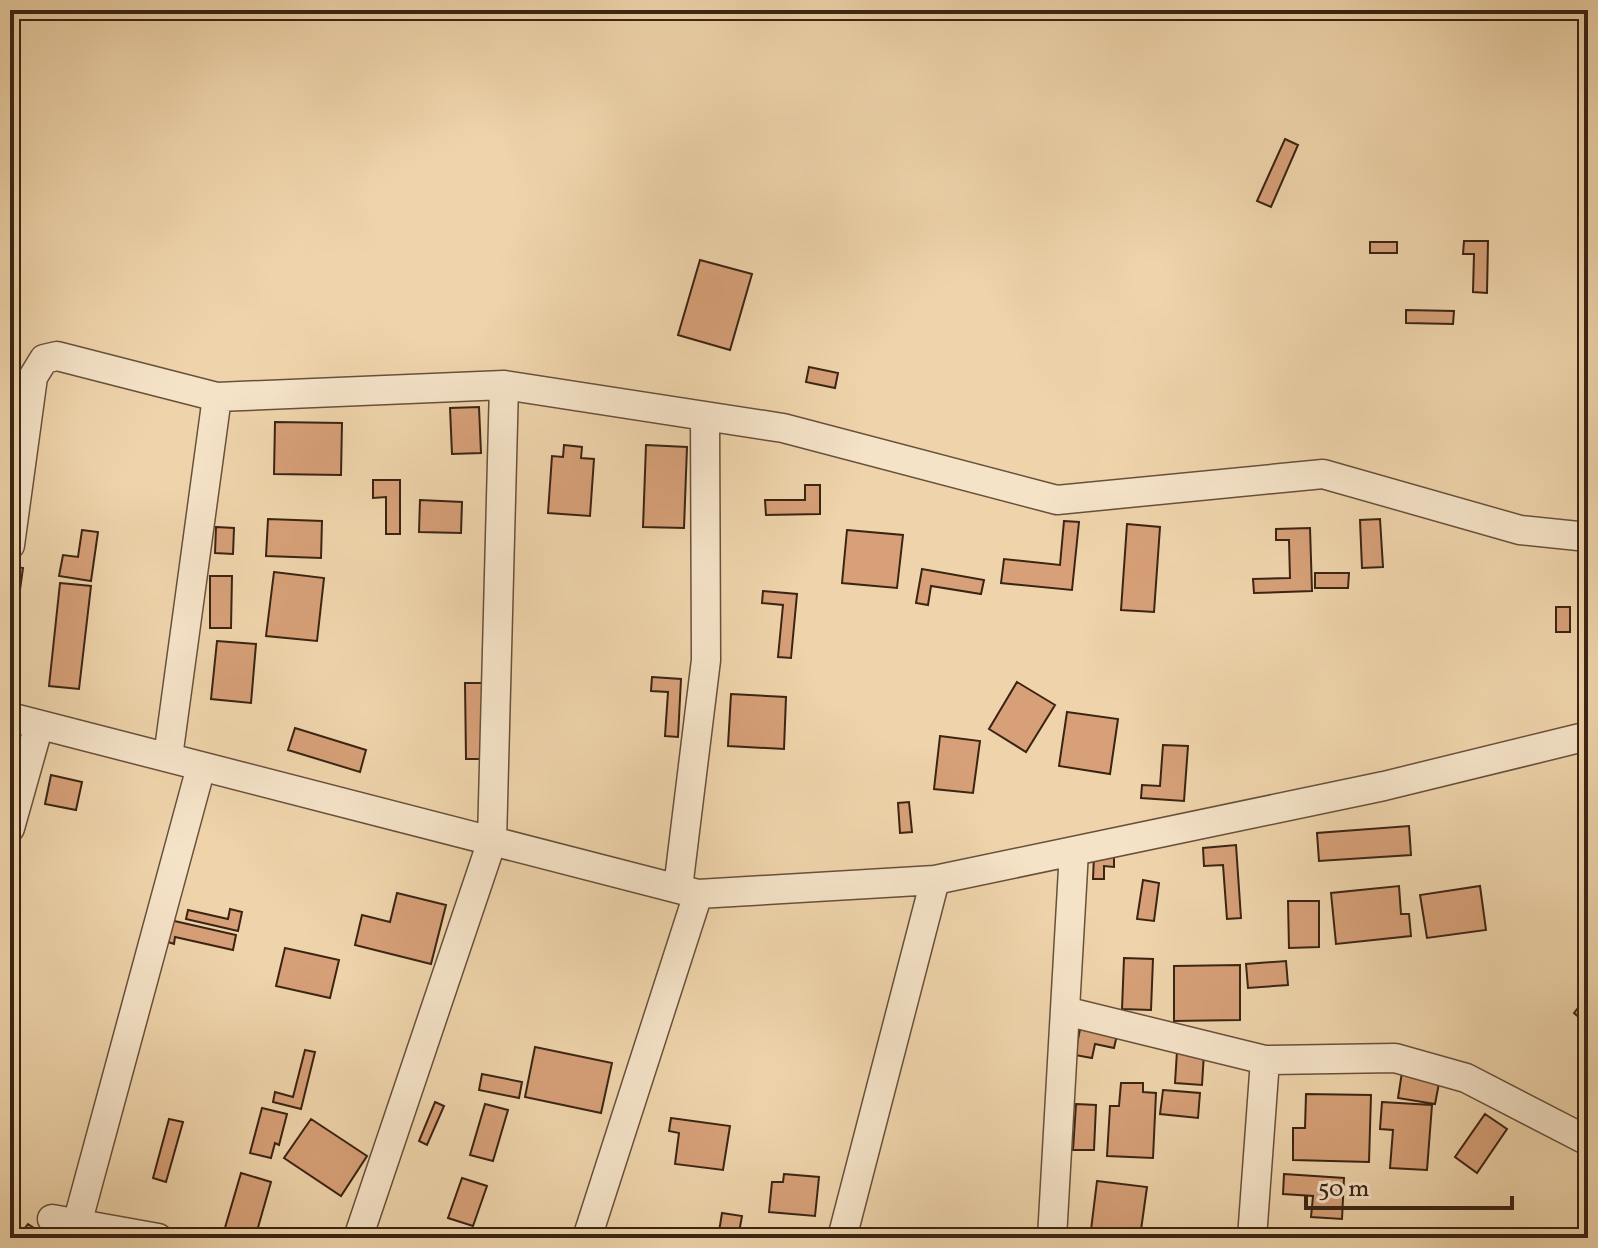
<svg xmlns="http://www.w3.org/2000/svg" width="1598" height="1248" viewBox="0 0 1598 1248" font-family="Vollkorn,serif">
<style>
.building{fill:#d7a078;stroke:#3b2414;stroke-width:2}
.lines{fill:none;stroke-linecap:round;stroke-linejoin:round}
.street-casing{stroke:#68503a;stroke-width:31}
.street{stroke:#f5e3c8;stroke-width:28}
</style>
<rect width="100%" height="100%" fill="#efd4ab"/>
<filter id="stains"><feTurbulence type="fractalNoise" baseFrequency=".0025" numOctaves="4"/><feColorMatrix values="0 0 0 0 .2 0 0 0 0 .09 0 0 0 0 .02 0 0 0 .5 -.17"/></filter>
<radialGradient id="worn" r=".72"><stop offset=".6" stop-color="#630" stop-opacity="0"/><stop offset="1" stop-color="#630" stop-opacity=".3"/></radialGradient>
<path class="building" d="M1285,139l13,6 -27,62 -14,-6z
M1464,241h24l-1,52 -14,-1 1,-38h-11z
M1370,242h27v11h-27z
M700,260l52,14 -22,76 -52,-15z
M1406,310l48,1 -1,13 -47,-1z
M809,367l29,6 -3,15 -29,-6z
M479,407l2,46 -29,1 -2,-46z
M275,422l67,1 -1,52 -67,-1z
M564,445l18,2 -1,11 13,1 -4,57 -42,-3 4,-57 11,1z
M646,445l41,2 -3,81 -41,-1z
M373,480h27v54h-14v-37l-13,1z
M805,485h15v29l-54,1 -1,-15h40z
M420,500l42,2 -1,31 -42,-1z
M268,519l54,2 -1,37 -55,-2z
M1380,519l3,48 -21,1 -2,-48z
M1064,521l15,1 -7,68 -71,-7 3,-24 56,6z
M1127,524l33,3 -6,85 -33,-2z
M216,527l18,1 -1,26 -18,-1z
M1310,528l2,63 -58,2 -1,-14 37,-1 -1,-38h-13v-11z
M82,530l16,2 -7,49 -32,-5 4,-21 15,2z
M847,530l56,5 -6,53 -55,-5z
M11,566l12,2 -4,29 -9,-1z
M922,569l62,11 -3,14 -50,-8 -3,19 -12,-2z
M274,572l50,6 -7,63 -51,-5z
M1315,573h34l-1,15h-33z
M210,576h22l-1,52h-21z
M60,583l31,3 -12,103 -30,-3z
M763,591l34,3 -6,64 -13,-1 5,-52 -21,-2z
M1556,607h14v25h-14z
M217,641l39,3 -5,59 -40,-4z
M652,677l29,2 -3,58 -13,-1 3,-44 -17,-1z
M1017,682l38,23 -29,47 -37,-23z
M465,683h17l1,76h-17z
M731,694l55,3 -2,52 -56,-3z
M1067,712l51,7 -8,55 -51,-8z
M295,728l71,22 -6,22 -72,-22z
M940,736l40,5 -7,52 -39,-4z
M1163,745l25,1 -4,55 -43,-3 1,-13 18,1z
M51,775l31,7 -6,28 -31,-6z
M909,802l3,30 -12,1 -2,-30z
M1409,826l2,29 -92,6 -2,-28z
M1236,845l5,73 -14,1 -4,-54 -19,1 -1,-18z
M1094,855h20v12l-10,-1v13h-11z
M1143,880l16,3 -5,38 -17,-2z
M1399,886l2,28h8l2,22 -75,8 -5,-51z
M1480,886l6,44 -59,8 -7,-43z
M397,893l49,12 -15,59 -76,-19 7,-30 28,7z
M1288,901h31v46l-30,1z
M230,909l12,3 -4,19 -52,-12 2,-9 40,9z
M170,920l66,15 -3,15 -58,-13 -1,7 -9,-3z
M285,948l54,12 -9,38 -54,-12z
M1124,958l29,1 -2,51 -29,-1z
M1286,961l2,24 -40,3 -2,-24z
M1240,965v55l-66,1v-55z
M1588,995v30l-14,-12z
M1080,1029l37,6 -3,13 -19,-4 -3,14 -17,-3z
M535,1047l77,16 -11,50 -76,-16z
M305,1050l10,2 -14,57 -28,-7 2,-10 18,5z
M1177,1051l27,2 -2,32 -27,-2z
M1402,1072l38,6 -5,26 -37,-6z
M482,1074l40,8 -3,16 -40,-8z
M1121,1083h22v9l13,1 -3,65 -46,-2 3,-50h9z
M1163,1090l37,3 -2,25 -38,-4z
M1306,1094l65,1 -2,67 -76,-2v-32h12z
M435,1102l9,4 -17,39 -8,-4z
M1382,1102l50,3 -5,65 -37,-2 3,-38 -13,-1z
M485,1104l23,6 -15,51 -23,-6z
M1076,1104l20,1 -2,45h-21z
M262,1108l25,6 -8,31 -4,-2 -4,15 -21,-5z
M1485,1114l22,15 -30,44 -22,-16z
M671,1118l59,8 -7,44 -48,-6 4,-31 -10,-2z
M169,1119l14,3 -17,60 -13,-4z
M311,1119l56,37 -26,40 -57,-38z
M241,1173l30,9 -16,56h-33z
M784,1174l35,3 -4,39 -46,-4 3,-30h11z
M1284,1174l60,4 -2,41 -31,-2 2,-21 -30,-2z
M462,1178l25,8 -14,40 -25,-8z
M1097,1181l50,6 -7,50 -49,-7z
M722,1213l20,3 -4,22h-20z
M28,1224l9,6 -6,8h-14z
M786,1231l30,5 -1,2h-30z"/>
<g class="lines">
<g class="street-casing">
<path id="street" d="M10,545l23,-168 11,-18 13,-3 160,41 287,-12 279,43 274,72 266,-26 197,56 68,7
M10,717l688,177 237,-14 449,-94 204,-50
M168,757l49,-360
M10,828l29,-103
M678,888l28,-228 -1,-244
M1065,1011l200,49 130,-2 71,20 122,63
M52,1219l106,19
M64,1238l13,-14 124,-457
M358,1238l134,-397 12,-456
M587,1238l111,-344
M842,1238l93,-358
M1052,1238l22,-387
M1252,1238l13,-178"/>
</g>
<use href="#street" class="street"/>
</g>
<rect width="1598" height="1248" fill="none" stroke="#efd4ab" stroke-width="40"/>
<rect x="12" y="12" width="1574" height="1224" fill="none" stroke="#3b2414" stroke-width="4"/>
<rect x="20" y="20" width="1558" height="1208" fill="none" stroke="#3b2414" stroke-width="2"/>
<path d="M1306 1196v12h206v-12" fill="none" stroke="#3b2414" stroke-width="4"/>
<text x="1318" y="1196" font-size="24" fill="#3b2414" stroke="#f5e3c8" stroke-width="6" paint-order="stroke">50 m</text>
<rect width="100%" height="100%" filter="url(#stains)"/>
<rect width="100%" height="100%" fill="url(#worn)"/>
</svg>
